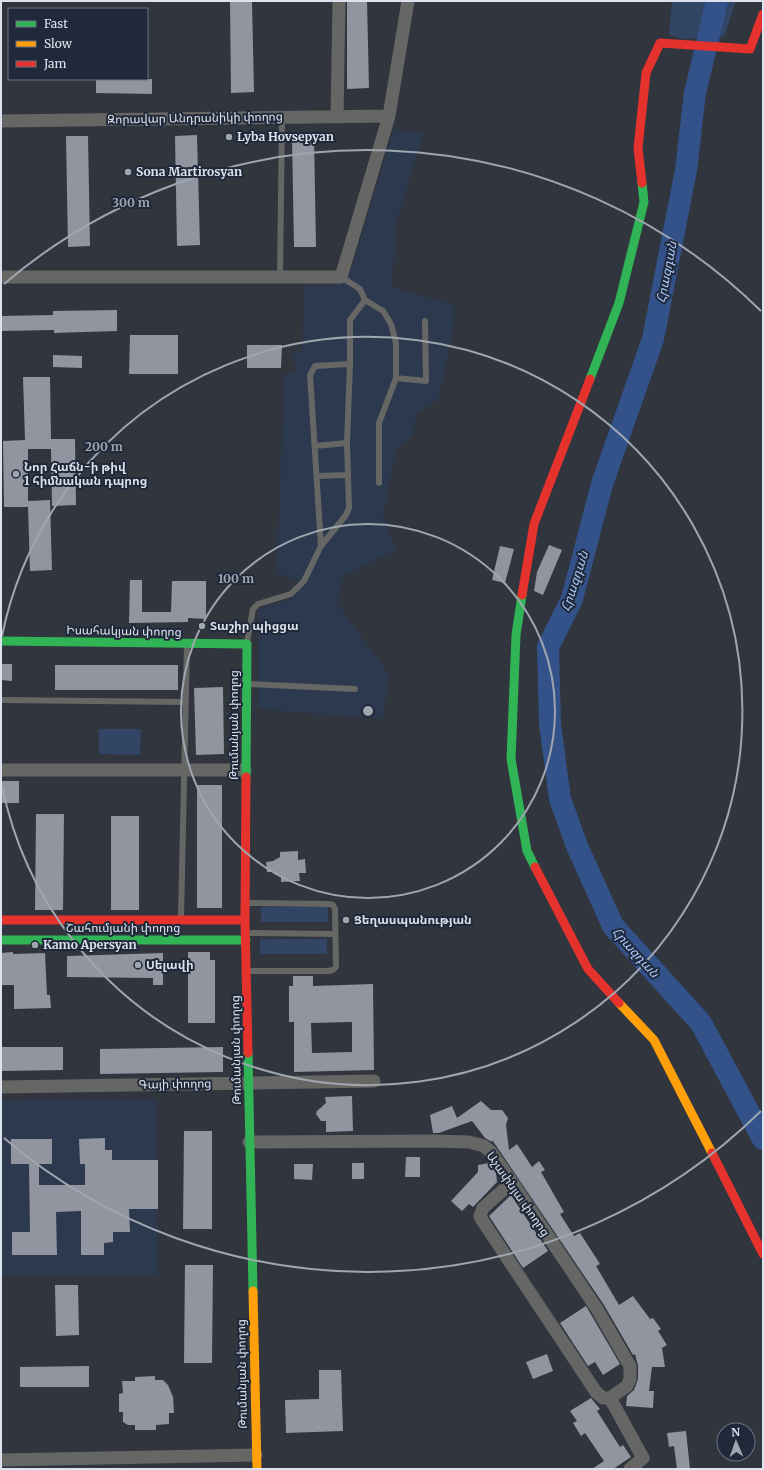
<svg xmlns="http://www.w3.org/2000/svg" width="764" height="1470" viewBox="0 0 764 1470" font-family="Merriweather,'Noto Sans Armenian',serif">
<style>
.built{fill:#2d394e}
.green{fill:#334565}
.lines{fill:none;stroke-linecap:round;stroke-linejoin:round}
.river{stroke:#33528a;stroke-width:22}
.building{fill:#90959f;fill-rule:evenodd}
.lane{stroke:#666665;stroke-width:6}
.street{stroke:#666665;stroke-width:13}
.fast{stroke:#30b455;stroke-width:9}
.slow{stroke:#ff9f0a;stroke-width:9}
.jam{stroke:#e5322d;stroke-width:9}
.ring{fill:none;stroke:#a0a6b0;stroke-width:2}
.poi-dot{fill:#a0a6b0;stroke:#202939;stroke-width:1.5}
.labels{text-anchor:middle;stroke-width:4;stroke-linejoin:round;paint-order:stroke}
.street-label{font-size:12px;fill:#dde3ee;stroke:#202939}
.poi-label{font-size:12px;font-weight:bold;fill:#dde3ee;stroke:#202939;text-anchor:start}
.water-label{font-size:13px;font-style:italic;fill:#a8c7fb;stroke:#202939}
.centre{fill:#a0a6b0;stroke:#202939;stroke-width:2}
.ring-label{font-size:12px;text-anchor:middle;font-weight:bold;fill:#a0a6b0;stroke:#202939;stroke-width:4;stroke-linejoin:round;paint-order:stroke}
</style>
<rect width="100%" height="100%" fill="#30353e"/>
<path class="built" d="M394,129l30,4 -28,90 -4,64 63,18 -1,23 -16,72 -22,14 -2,20 -18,16 -13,66 13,34 -52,26 -8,26 53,72 -6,45 -125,-10v-100l33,-10 13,-15 -27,-12 7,-198 11,-1 -1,-23 8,2 2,-67 31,1 16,-17z
M157,1099l1,176h-157v-175z"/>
<path class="green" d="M672,1h64l-12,36 -43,2 -12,-5z
M99,729h42l-1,26 -41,-1z
M261,907h67v15h-67z
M260,939h67v15h-67z"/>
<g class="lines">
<path class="river" d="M717,1l-22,92 -9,77 -33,169 -51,145 -30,115 -24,48 2,77 10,75 17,47 36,80 88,97 62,116"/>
</g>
<path class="building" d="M230,1h22l2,91 -23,1z
M347,1h20l2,87 -22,1z
M96,79h56v15l-56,-1z
M197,135l3,110 -23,1 -2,-110z
M66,136h22l2,110 -22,1z
M314,136l2,111h-22l-2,-110z
M117,310v21l-63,2v-3l-53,1v-15l52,-1v-4z
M130,335h48v39h-49z
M247,345h35l-1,23h-34z
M53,355l29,1v12l-29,-1z
M23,377h27l1,62h24l1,66 -24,1 -1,-57h-23v52l22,-1 2,70 -22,1 -2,-64h-24l-1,-66 22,-1z
M549,545l13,5 -19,45 -9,-4 3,-19z
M500,546l14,3 -9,34 -13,-3z
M130,580h12v32h29l1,-31h34v38l-18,-1v4l-59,1z
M1,664h11v17l-11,-1z
M55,665h123v25h-123z
M223,687l1,67 -28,1 -2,-67z
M1,781h18v22h-18z
M197,785h25v123h-25z
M36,814h28l-1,96h-28z
M111,816h28v94h-28z
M298,851v9l7,-1 1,14h-7l1,8 -19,1v-5l-7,-5h-7l-1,-10 7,-1 7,-4v-5z
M13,952v2l32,-1 2,42h3l1,13 -37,1v-24h-13v-32z
M188,952h22v8h5v63h-27z
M163,953v32h-10v-7l-86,-1v-21z
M293,976h20v10l60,-2 1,86 -80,2v-50h-5v-36h4zM352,1022v30l-40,1 -1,-30z
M1,1047h62v23l-62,1z
M223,1047v25l-123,2v-25z
M352,1096l1,35 -27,1v-11h-5l-5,-7 1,-3 9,-8 -1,-6z
M481,1101l10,9h11l6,8 -2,7 3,25 8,-6 15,23 7,-6 6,9 -4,2 23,40 -4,2 14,22 6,-3 20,31 -4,2 23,39 14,-9 17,23 3,-1 8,11 -3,2 9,14 -5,3 3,19h-13l-3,24h5l-1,17 -27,-2 1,-10 7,-6 4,-11v-13l-3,-12 -2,1 -29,-50 -107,-158 -5,-7v2l-7,-4 -13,-17 -33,12h-6l-3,-18 22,-9 5,12z
M184,1131h28v98h-29z
M105,1138v12h7v10h46v49h-29l1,23h-17v10l-9,1v12h-23v-44l-25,1 1,43h-45v-23h18l-1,-68h-18v-25h41v25h-13v21h46v-21h-5l-1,-25z
M406,1157h14v20h-15z
M352,1163h12v16h-12z
M489,1163l7,10 1,9 -24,25 -4,-3 -7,7 -11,-10 27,-29v-7z
M294,1164h19l-1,16 -18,-1z
M511,1195l37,56 -25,17 -34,-52z
M185,1265h28l-1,98h-28z
M55,1285h23l1,50 -23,1z
M586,1306l34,58 -17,11 -8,-13 -7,4 -28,-43z
M547,1354l6,17 -20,8 -7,-17z
M89,1366v21h-69v-20z
M319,1370h22l2,61 -57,2 -1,-33 34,-1z
M155,1376v4h8l5,5 5,12 1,16h-5v11l-13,1v5h-21v-5h-7l-5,-3v-10h-4v-18l4,-1 -1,-12h13v-4z
M591,1398l9,11 -3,2 23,36 3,-2 8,12 -18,12h-21l12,-8 -19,-28 -4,3 -8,-13 4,-2 -7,-10z
M686,1431l4,38h-13l-3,-23 -5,1 -2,-14z"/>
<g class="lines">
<path class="lane" d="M280,277l2,-160
M365,300l18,11 8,13 5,19v35l-17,45v60
M396,378l30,3 -1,-60
M315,446l32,-3
M317,476l31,-1
M321,546l25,-31 3,-7 -2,-65 3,-79
M247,642l6,-33 5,-5 33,-10 13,-13 17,-35 -11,-171 5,-9 35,-2v-44l15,-20 -5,-11 -19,-12
M249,684l106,5
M1,700l184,2
M247,903l82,1 4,1 2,4 1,58 -3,3 -5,1h-81
M181,918l6,-273
M247,933l88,1"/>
<path class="street" d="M337,117l2,-116
M1,121l388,-5
M1,277h340l48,-161 19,-115
M1,770h244
M1,1087l373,-6
M249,1142l184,-1 36,1 15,4 7,6 21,30 85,127 33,57v13l-3,7 -17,12
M512,1182l-29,26 -3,8 2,4 114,172 7,6h7
M610,1398l33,60 -13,11
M1,1460l255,-5"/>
<path class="fast" d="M590,379l29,-76 25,-101 -2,-19
M522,595l-6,40 -5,124 16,92 8,16
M1,641l246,3 -1,133
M1,940h245
M248,1053l5,238"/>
<path class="slow" d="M619,1003l35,37 58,113
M253,1291l4,178"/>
<path class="jam" d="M642,183l-4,-35 8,-75 14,-30 90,6 13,-35
M522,595l12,-71 56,-145
M246,777l-1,143 3,133
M535,867l53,102 31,34
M1,920h244
M712,1153l51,101"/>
</g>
<g class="ring">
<circle cx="368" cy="711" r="187"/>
<path d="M2 636A374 374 0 1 1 2 786"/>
<path d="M761 1111A561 561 0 0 1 4 1138M4 284A561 561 0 0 1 761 311"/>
</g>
<g class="poi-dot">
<circle cx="229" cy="137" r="4"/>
<circle cx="128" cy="172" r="4"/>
<circle cx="16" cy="474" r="4"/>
<circle cx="202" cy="626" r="4"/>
<circle cx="346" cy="920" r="4"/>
<circle cx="35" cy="945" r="4"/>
<circle cx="138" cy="965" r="4"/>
</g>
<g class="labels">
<g class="street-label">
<text transform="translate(195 118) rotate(-1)" y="4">Զորավար Անդրանիկի փողոց</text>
<text transform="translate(124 631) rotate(1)" y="4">Իսահակյան փողոց</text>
<text transform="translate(234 725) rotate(-90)" y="4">Թումանյան փողոց</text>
<text x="123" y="932">Շահումյանի փողոց</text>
<text transform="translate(236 1050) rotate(-91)" y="4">Թումանյան փողոց</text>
<text transform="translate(175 1084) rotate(-1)" y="4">Գայի փողոց</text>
<text transform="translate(518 1194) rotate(55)" y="4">Աչափնյա փողոց</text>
<text transform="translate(242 1374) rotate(-91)" y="4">Թումանյան փողոց</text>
</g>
<g class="poi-label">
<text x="237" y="141">Lyba Hovsepyan</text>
<text x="136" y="176">Sona Martirosyan</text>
<text x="24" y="471">Նոր Հաճն-ի թիվ<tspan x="24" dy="14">1 հիմնական դպրոց</tspan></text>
<text x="210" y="630">Տաշիր պիցցա</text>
<text x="354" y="924">Ցեղասպանության</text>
<text x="43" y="949">Kamo Apersyan</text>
<text x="146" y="969">Սելավի</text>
</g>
<g class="water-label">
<text transform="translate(666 272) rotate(-79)" y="5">Հրազդան</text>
<text transform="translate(574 581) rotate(-72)" y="5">Հրազդան</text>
<text transform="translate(636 952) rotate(48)" y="5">Հրազդան</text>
</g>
</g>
<circle cx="368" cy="711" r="6" class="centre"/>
<g class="ring-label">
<text x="131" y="207">300 m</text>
<text x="104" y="451">200 m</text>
<text x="236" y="583">100 m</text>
</g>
<rect width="764" height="1470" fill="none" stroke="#dde3ee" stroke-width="4"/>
<rect x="8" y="8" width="140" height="72" fill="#202939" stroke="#6c7381"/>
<rect x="16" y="21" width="20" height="6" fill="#30b455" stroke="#6c7381"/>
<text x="44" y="28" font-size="12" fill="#dde3ee">Fast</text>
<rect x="16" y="41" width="20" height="6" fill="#ff9f0a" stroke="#6c7381"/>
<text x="44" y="48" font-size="12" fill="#dde3ee">Slow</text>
<rect x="16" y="61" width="20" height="6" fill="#e5322d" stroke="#6c7381"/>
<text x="44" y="68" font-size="12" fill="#dde3ee">Jam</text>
<g transform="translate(736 1442) rotate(358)"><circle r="19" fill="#202939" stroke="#6c7381"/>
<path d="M0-3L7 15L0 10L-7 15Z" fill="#a0a6b0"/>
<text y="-6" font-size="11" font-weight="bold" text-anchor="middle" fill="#dde3ee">N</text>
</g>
</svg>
